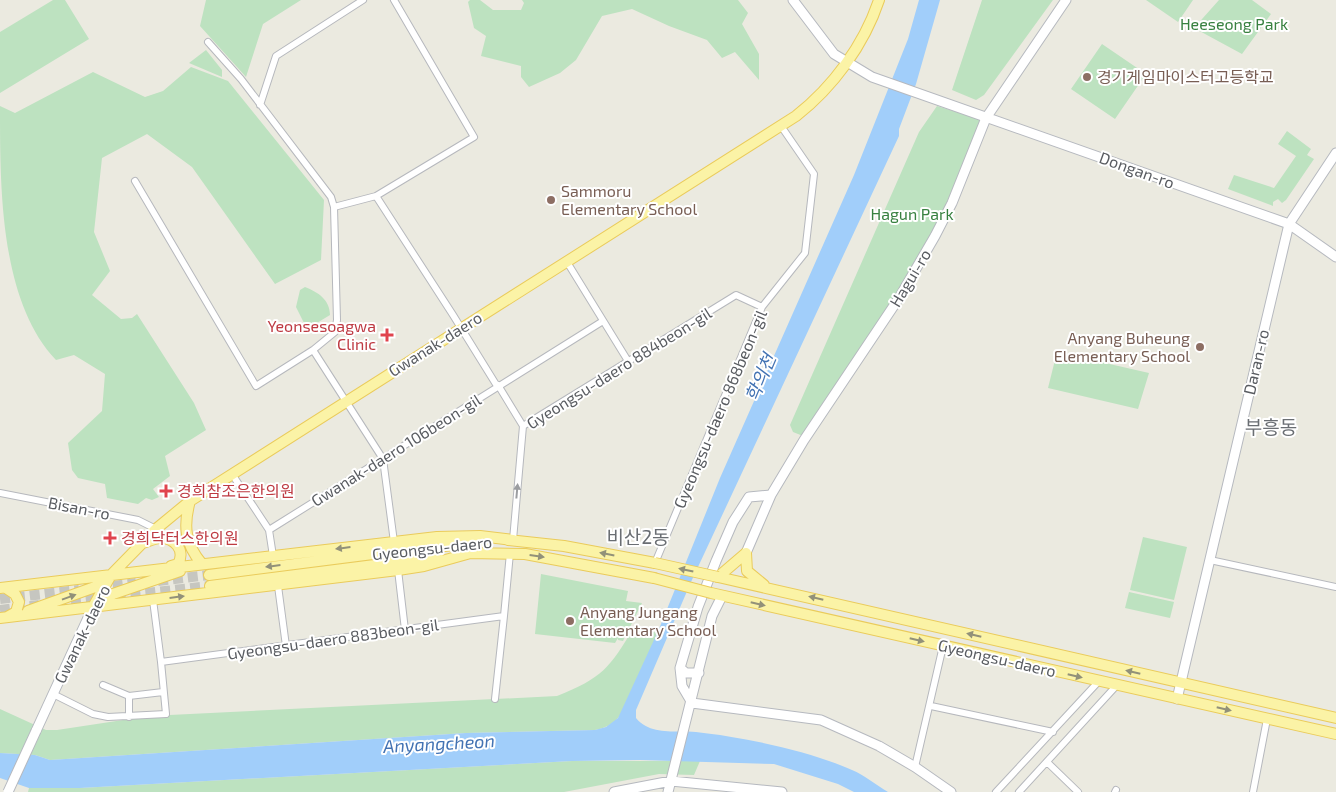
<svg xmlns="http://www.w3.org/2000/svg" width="1336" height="792" viewBox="0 0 1336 792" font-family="'Exo 2','Noto Sans KR',sans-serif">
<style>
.green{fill:#bde2c0}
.water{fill:#a1cefa}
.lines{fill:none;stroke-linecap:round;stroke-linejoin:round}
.primary-tunnel{stroke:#c6c6c0;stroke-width:10;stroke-dasharray:10 5;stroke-linecap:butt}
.street-casing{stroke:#b6b8bd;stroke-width:8}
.secondary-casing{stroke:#b6b9bf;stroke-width:11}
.primary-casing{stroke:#eacb5b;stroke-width:12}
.street{stroke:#fff;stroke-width:6}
.secondary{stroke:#fff;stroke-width:9}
.primary{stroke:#fbf3a6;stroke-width:10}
.secondary-bridge-casing{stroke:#b6b9bf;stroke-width:11;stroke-linecap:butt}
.primary-bridge-casing{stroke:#eacb5b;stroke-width:12;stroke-linecap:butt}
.secondary-bridge{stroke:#fff;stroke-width:9}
.primary-bridge{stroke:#fbf3a6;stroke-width:10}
.oneway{fill:#9b9da0}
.oneway2{fill:#929179}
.education-dot{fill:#8d6e63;stroke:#fff;stroke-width:2}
.health-dot{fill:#e0444e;stroke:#fff;stroke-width:2}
.labels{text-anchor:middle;stroke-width:4;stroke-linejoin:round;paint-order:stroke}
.park-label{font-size:16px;fill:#388140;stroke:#fff}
.education-label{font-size:16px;fill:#785e54;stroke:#fff;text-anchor:start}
.street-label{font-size:16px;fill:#595c61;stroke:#fff}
.health-label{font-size:16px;fill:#be3a42;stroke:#fff;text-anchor:start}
.water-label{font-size:18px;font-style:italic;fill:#4373b3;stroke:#fff}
.quarter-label{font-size:19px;fill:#6a6e73;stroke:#fff}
</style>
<rect width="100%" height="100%" fill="#ebeae0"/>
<path class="green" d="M53,0h12l24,39 -89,54v-61z
M206,0h95l-38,24 -17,53 -46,-51z
M470,0h10l13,10h28l3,-7 -2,-3h216l10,13 -6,11 17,30v26l-24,-28 -13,6 -15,-18 -38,-14 -37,-17 -30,7 -26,44 -16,13 -31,14 -8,-10v-11l-40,-10 5,-20 -12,-8 -6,-26z
M982,0h71l-69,95 -8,5 -24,-10z
M1146,0h47l-15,22z
M1219,0h33l19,14 -29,40 -48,-26z
M1102,44l44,30 -31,45 -44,-30z
M206,50l16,20v7l-33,-14z
M191,67l37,14 96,119 -3,60 -46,24 -83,-117 -45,-33 -45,24 -8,74 16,39 -18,24 29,24 11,-1 5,-4 57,89 12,27 -41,26 5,20 -17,13 6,8 -7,3 -6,-2 -8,6 -31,-6 -2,-14 -27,-6 -6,-8 -4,-27 34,-32 3,-37 -31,-19 -18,5c-56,-59 -56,-171 -56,-254l15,7 78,-41 52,25 18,-6z
M937,106l45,14 -45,105 -40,72 -94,139 -10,-4 -3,-7 129,-293z
M1287,131l24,18 -4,6 7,4 -28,41 -4,3 -4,-4 -5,3v4l-45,-17 6,-14 40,13 22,-32 -18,-12z
M305,287c13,5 25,13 25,28l-23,14 -11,-22 4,-17z
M1057,352l92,21 -11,36 -90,-21z
M1143,537l44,10 -13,53 -44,-10z
M541,574l87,17 -2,10 16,2 -19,38 -5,-1v-2l-3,5 -80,-9z
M1129,592l45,10 -4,16 -45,-10z
M634,627l24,6 -34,77c-7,11 -16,18 -29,20l-129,3 -416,27 -15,-5 -35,-2v-44l46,21h11l66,-10 6,-3 428,-21c45,-18 53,-28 77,-69z
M572,761h128l-6,14 -35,-1 -95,18h-536l1,-4h51z"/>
<path class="water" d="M919,0h21l-24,84 -17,45v7l-208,446 -55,128v8c15,18 39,12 60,14 47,5 114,19 156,38 12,5 24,15 36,22h-34l-16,-8 -64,-20 -134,-4 -68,1 -492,27h-51l-29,-10v-25l35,2 15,5 416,-27 129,-3 11,-3 12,-9 41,-89 61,-151 134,-303 54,-136z"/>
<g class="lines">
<path class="primary-tunnel" d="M158,581l51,-6
M98,588l38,-5
M0,599l79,-9
M56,603l154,-17
M0,610l39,-5"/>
<g class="street-casing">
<path id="street" d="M208,42l33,37 90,118 3,10 3,113 -2,12 -22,18 70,109 11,83
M260,105l16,-49 87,-56
M135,181l121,205 57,-36
M376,196l98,-59 -80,-137
M334,207l42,-11 77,119 44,71
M567,262l61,99
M498,385l25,41
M523,426l213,-131 26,12
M232,474l37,56 334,-209
M0,493l138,27 18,9
M269,530l4,26
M513,540l10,-114
M1210,560l126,27
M655,563l107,-256 43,-54 9,-79 -33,-48
M398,570l7,60
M278,586l8,60
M153,600l8,62 343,-46 6,-63
M103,685l26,11
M53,694l40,20 15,3 58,-3 -5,-52
M495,699l9,-83
M931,706l122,26
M129,717v-21l34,-4
M1047,762l31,30
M915,767l28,-121
M996,792l103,-111
M1019,792l98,-107
M1115,792l1,-2
M1253,792l14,-73"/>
</g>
<g class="secondary-casing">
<path id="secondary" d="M793,0l41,54 38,23 417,147 47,33
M771,495l-22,2 -16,25 -17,39 -18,46 -18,61 2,18 10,17 129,17 58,26 36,21 36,25
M746,553l25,-58 33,-55 95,-142 36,-62 17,-33 34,-85 80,-118
M680,668l6,5h13
M1177,699l112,-475 47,-71
M36,731l57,-124
M614,792l57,-11 111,11
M668,792l44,-176 10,-20"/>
</g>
<g class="primary-casing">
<path id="primary" d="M190,501c-7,25 -5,43 12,63
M508,540l56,6 91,17
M143,543c5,-2 10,-4 16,-5 15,-1 27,12 19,26l-7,2
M469,553l56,1 129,24
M746,553l1,18 17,14
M209,575l187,-24 88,-9
M718,577l618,141
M718,577l28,-24
M210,586l228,-29
M0,588l437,-51 43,-1 33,4
M6,588l9,6 4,8 -3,10 -9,5
M711,593l625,141
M96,605l17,-11 67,-23
M93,607l18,-32 45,-46 34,-28 606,-385c37,-29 68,-71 83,-116
M28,611l67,-24 14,-10
M0,618l398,-48 26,-4 50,-14"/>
</g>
<use href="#street" class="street"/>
<use href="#secondary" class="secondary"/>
<use href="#primary" class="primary"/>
<g class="secondary-bridge-casing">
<path id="secondary-bridge" d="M8,792l28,-61"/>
</g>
<g class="primary-bridge-casing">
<path id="primary-bridge" d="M655,563l63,14
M654,578l57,15"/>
</g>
<use href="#secondary-bridge" class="secondary-bridge"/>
<use href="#primary-bridge" class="primary-bridge"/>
</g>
<defs><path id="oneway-solid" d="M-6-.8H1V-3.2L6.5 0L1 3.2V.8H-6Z" transform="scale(1.25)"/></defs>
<use class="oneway" href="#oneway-solid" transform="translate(517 491) rotate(-85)"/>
<g class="oneway2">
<use href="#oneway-solid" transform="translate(343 548) rotate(173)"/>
<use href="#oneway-solid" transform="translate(607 554) rotate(-169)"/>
<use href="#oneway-solid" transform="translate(537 556) rotate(8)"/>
<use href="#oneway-solid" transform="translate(273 566) rotate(173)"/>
<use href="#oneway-solid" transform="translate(686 570) rotate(-168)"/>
<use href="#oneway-solid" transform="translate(69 597) rotate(-20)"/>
<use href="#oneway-solid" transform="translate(177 597) rotate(-7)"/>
<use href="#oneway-solid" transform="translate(816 598) rotate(-167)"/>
<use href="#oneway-solid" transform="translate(758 604) rotate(13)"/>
<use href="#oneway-solid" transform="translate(974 635) rotate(-167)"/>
<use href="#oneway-solid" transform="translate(917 640) rotate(13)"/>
<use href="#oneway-solid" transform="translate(1133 672) rotate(-167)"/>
<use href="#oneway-solid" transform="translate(1075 676) rotate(13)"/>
<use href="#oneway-solid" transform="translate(1224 709) rotate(13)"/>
</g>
<g class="education-dot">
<circle cx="1087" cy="77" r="5"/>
<circle cx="551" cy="200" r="5"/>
<circle cx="1200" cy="347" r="5"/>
<circle cx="570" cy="621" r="5"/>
</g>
<g class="health-dot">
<path d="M384.5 327.5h5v5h5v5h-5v5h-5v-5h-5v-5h5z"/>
<path d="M163.5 483.5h5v5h5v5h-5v5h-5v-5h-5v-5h5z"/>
<path d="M107.5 530.5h5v5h5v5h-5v5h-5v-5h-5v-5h5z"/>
</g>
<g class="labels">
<g class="park-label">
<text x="1234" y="30">Heeseong Park</text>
<text x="912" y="220">Hagun Park</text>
</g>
<g class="education-label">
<text x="1097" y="83">경기게임마이스터고등학교</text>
<text x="561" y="197">Sammoru<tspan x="561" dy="18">Elementary School</tspan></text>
<text x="1190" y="344" text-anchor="end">Anyang Buheung<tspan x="1190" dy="18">Elementary School</tspan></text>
<text x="580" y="618">Anyang Jungang<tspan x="580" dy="18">Elementary School</tspan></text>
</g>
<g class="street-label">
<text transform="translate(1137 170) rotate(20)" y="6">Dongan-ro</text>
<text transform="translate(910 278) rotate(-59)" y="6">Hagui-ro</text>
<text transform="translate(435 344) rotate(-32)" y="6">Gwanak-daero</text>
<text transform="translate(1256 362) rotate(-77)" y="6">Daran-ro</text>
<text transform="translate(619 368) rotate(-32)" y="6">Gyeongsu-daero 884beon-gil</text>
<text transform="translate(720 409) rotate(-67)" y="6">Gyeongsu-daero 868beon-gil</text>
<text transform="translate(396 450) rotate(-32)" y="6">Gwanak-daero 106beon-gil</text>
<text transform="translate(79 508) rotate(11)" y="6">Bisan-ro</text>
<text transform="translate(432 548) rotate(-6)" y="6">Gyeongsu-daero</text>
<text transform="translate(82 634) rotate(-64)" y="6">Gwanak-daero</text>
<text transform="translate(333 639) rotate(-8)" y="6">Gyeongsu-daero 883beon-gil</text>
<text transform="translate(997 658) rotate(13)" y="6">Gyeongsu-daero</text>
</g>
<g class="health-label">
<text x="376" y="332" text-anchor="end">Yeonsesoagwa<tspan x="376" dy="18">Clinic</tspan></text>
<text x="177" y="497">경희참조은한의원</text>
<text x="121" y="544">경희닥터스한의원</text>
</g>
<g class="water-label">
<text transform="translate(761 378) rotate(-67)" y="6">학의천</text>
<text transform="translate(439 744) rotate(-3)" y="6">Anyangcheon</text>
</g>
<g class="quarter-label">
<text x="1271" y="434">부흥동</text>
<text x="638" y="544">비산2동</text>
</g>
</g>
</svg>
